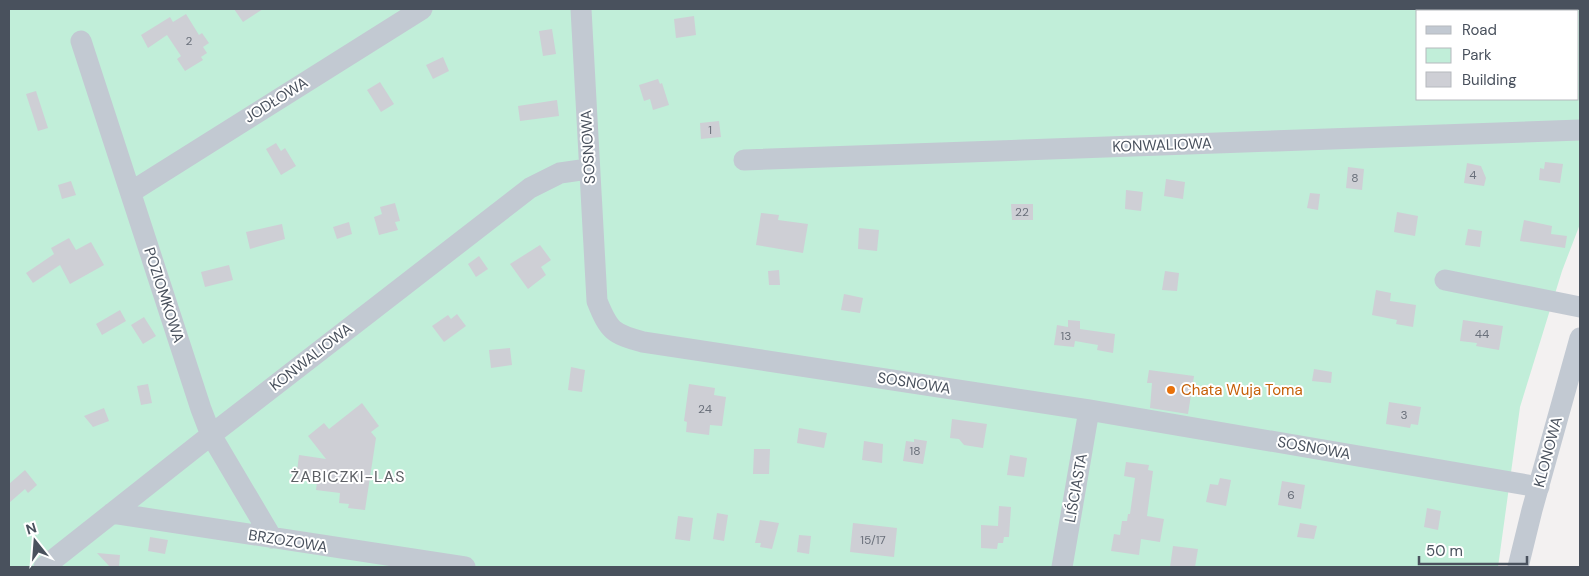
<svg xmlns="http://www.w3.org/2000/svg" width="1589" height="576" viewBox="0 0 1589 576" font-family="'DM Sans',sans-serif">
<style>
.green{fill:#c1eed9;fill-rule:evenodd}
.building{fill:#cecfd5}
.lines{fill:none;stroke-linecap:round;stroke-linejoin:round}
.minor{stroke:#c2c9d2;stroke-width:21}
.food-dot{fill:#e8710a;stroke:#fff;stroke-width:2}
.labels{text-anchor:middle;stroke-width:4;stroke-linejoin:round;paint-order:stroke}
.number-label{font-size:12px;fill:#6a707b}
.street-label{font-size:15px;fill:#49515d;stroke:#fff}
.food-label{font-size:15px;fill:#c56008;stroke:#fff;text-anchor:start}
.neighbourhood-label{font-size:16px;letter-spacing:1px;fill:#5d6065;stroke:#fff}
</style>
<rect width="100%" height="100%" fill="#f3f1f1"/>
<path class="green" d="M9,9h1571v215l-18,47 -42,136 -22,160h-1489zM1418,11h160v88h-160z"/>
<path class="building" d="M234,9h29l-20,13z
M186,14l13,21 3,-2 7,10 -6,4 4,6 -6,4 2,3 -18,11 -8,-12 4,-3 -14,-21 -19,13 -7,-13 29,-18 3,5z
M694,16l2,19 -20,3 -2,-19z
M552,29l4,25 -13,2 -4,-25z
M443,57l6,14 -16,8 -7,-14z
M658,79l2,5 2,-1 7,22 -16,5 -3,-11 -6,2 -5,-16z
M380,82l14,22 -13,8 -14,-22z
M36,91l12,37 -10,3 -12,-37z
M557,100l2,16 -39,5 -2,-15z
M719,121l2,16 -20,2 -1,-16z
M276,143l5,8 4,-3 11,18 -15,9 -15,-26z
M1545,162l18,2 -3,19 -21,-3 1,-12 4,1z
M1467,163l14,3 5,12 -2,8 -20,-3z
M1348,167l16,2 -2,21 -16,-2z
M1166,179l19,3 -2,17 -19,-3z
M71,181l5,14 -14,4 -4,-14z
M1126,190l17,2 -2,19 -16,-2z
M1310,193l10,1 -2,16 -11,-2z
M395,203l5,18 -5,1 3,8 -19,5 -5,-18 8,-3 -2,-7z
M1011,204h22v16h-21z
M1397,212l21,4 -3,20 -21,-4z
M761,213l18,2 -1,5 30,4 -5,29 -47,-8z
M1524,220l28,6 -1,8 16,2 -2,12 -45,-7z
M349,222l3,12 -15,5 -4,-12z
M282,224l3,15 -35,10 -4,-17z
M859,228l20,2 -2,21 -19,-2z
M1468,229l14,2 -2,16 -15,-2z
M69,238l7,12 15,-8 13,23 -34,19 -10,-19 -27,18 -7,-10 28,-19 -3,-6z
M540,245l11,15 -10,7 5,8 -18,14 -18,-25z
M479,256l9,13 -12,8 -8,-13z
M229,265l4,15 -28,7 -4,-15z
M779,270l1,15h-11l-1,-14z
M1165,271l14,2 -2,18 -15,-1z
M1376,290l15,3 -1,8 26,4 -3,22 -17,-3 1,-4 -25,-5z
M844,294l19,4 -3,15 -19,-3z
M120,310l6,11 -24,14 -6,-11z
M457,314l9,12 -22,16 -12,-16 16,-11 3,4z
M144,317l12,19 -13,8 -12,-19z
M1068,320l12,1v8l35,5 -2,19 -16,-3 1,-5 -23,-4 -1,6 -20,-2 3,-20 11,2z
M1463,320l40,6 -4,24 -23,-4 1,-3 -17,-2z
M510,348l2,17 -21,3 -2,-18z
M571,367l14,3 -3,22 -14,-2z
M1314,369l18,3 -1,11 -19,-2z
M1149,370l45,6 -6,38 -38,-6 2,-25h-5z
M148,384l4,19 -11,2 -4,-19z
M689,384l26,4 -1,7 12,2 -4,29 -12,-1 -1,10 -23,-3 1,-10 -3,-1z
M1389,402l32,5 -3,18 -7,-1 -1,4 -24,-4z
M362,403l17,23 -8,6 5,6 -11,72 -17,-2 1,-4 -10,-1 1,-10 -24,-3 1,-8 -21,-3 3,-24 27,4 -18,-23 16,-13 5,6z
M104,408l5,13 -16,6 -9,-11z
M952,419l35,5 -4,24 -19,-3 -5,-6 -9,-1z
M799,428l28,5 -3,15 -27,-5z
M914,439l13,2 -4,23 -20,-3 3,-20 8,1z
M864,441l19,3 -1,19 -20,-3z
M754,449h16l-1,25h-16z
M1010,455l17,3 -3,19 -17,-2z
M1126,462l23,3 -1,5 5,1 -6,45 17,3 -4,23 -19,-3 -2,16 -28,-4 3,-17 6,1 2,-14h5l1,-7h2l5,-36 -11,-2z
M25,470l12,15 -9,8 -3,-4 -16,14v-19z
M1220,478l11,2 -5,26 -20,-4 4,-18 8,1z
M1282,481l23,4 -4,24 -23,-4z
M999,506l12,1 -2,30h-5l-1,6h-5l-1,6 -16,-1v-23l17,1z
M1427,508l14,3 -3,19 -14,-3z
M717,513l11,2 -4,26 -11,-2z
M678,516l15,2 -3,23 -15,-2z
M760,520l19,3 -7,26 -12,-2 1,-4h-6z
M853,523l44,5 -3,29 -44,-5z
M1300,523l17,3 -3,13 -17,-2z
M799,535l12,1 -2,18 -12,-2z
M150,537l18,3 -3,14 -17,-3z
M1173,546l25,3 -3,18h-25z
M97,553l23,2 -1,12h-9z"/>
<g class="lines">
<path class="minor" d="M581,9l16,292c12,30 16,33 46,41l446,68 450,77
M81,41l120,368 10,26 61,103
M744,160l836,-30
M131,192l291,-183
M1445,280l135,27
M112,513l353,54
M44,567l167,-132 319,-247 30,-15 28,-4
M1062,567l27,-157
M1518,567l14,-57 48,-172"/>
</g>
<circle class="food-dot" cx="1171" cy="390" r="5"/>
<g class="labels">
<g class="number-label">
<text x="189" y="45">2</text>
<text x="710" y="134">1</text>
<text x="1473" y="179">4</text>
<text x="1355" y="182">8</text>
<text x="1022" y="216">22</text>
<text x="1482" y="338">44</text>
<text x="1066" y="340">13</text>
<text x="705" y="413">24</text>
<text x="1404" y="419">3</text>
<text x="915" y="455">18</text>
<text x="1291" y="499">6</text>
<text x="873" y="544">15/17</text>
</g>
<g class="street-label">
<text transform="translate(276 100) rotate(-32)" y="5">JODŁOWA</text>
<text transform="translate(1162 145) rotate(-2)" y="5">KONWALIOWA</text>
<text transform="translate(588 147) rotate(-93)" y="5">SOSNOWA</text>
<text transform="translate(164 295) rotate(72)" y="5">POZIOMKOWA</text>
<text transform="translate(311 357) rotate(-38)" y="5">KONWALIOWA</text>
<text transform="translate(914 383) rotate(9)" y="5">SOSNOWA</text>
<text transform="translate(1314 448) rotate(10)" y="5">SOSNOWA</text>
<text transform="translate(1548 452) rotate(-75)" y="5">KLONOWA</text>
<text transform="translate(1076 488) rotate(-80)" y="5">LIŚCIASTA</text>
<text transform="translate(288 541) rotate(9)" y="5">BRZOZOWA</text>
</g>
<g class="food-label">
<text x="1181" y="395">Chata Wuja Toma</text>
</g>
<g class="neighbourhood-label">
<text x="348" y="482">ŻABICZKI-LAS</text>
</g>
</g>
<rect width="1589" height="576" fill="none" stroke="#49515d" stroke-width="20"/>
<rect x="1416" y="10" width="162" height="90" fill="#ffffff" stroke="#b6b9be"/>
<rect x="1426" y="26" width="25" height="8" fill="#c2c9d2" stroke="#b6b9be"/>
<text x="1462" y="35" font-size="15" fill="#49515d">Road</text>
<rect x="1426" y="48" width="25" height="15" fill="#c1eed9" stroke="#b6b9be"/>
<text x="1462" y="60" font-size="15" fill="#49515d">Park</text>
<rect x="1426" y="72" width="25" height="15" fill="#cecfd5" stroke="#b6b9be"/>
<text x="1462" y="85" font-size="15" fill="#49515d">Building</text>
<g transform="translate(35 541) rotate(343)" stroke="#ffffff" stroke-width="4" paint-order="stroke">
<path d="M0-4L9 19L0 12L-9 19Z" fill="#49515d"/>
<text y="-8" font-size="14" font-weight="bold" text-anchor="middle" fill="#49515d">N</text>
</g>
<path d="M1419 556v8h108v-8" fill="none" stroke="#49515d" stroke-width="2.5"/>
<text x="1426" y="556" font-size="15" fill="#49515d" stroke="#ffffff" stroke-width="4" paint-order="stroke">50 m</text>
</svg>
